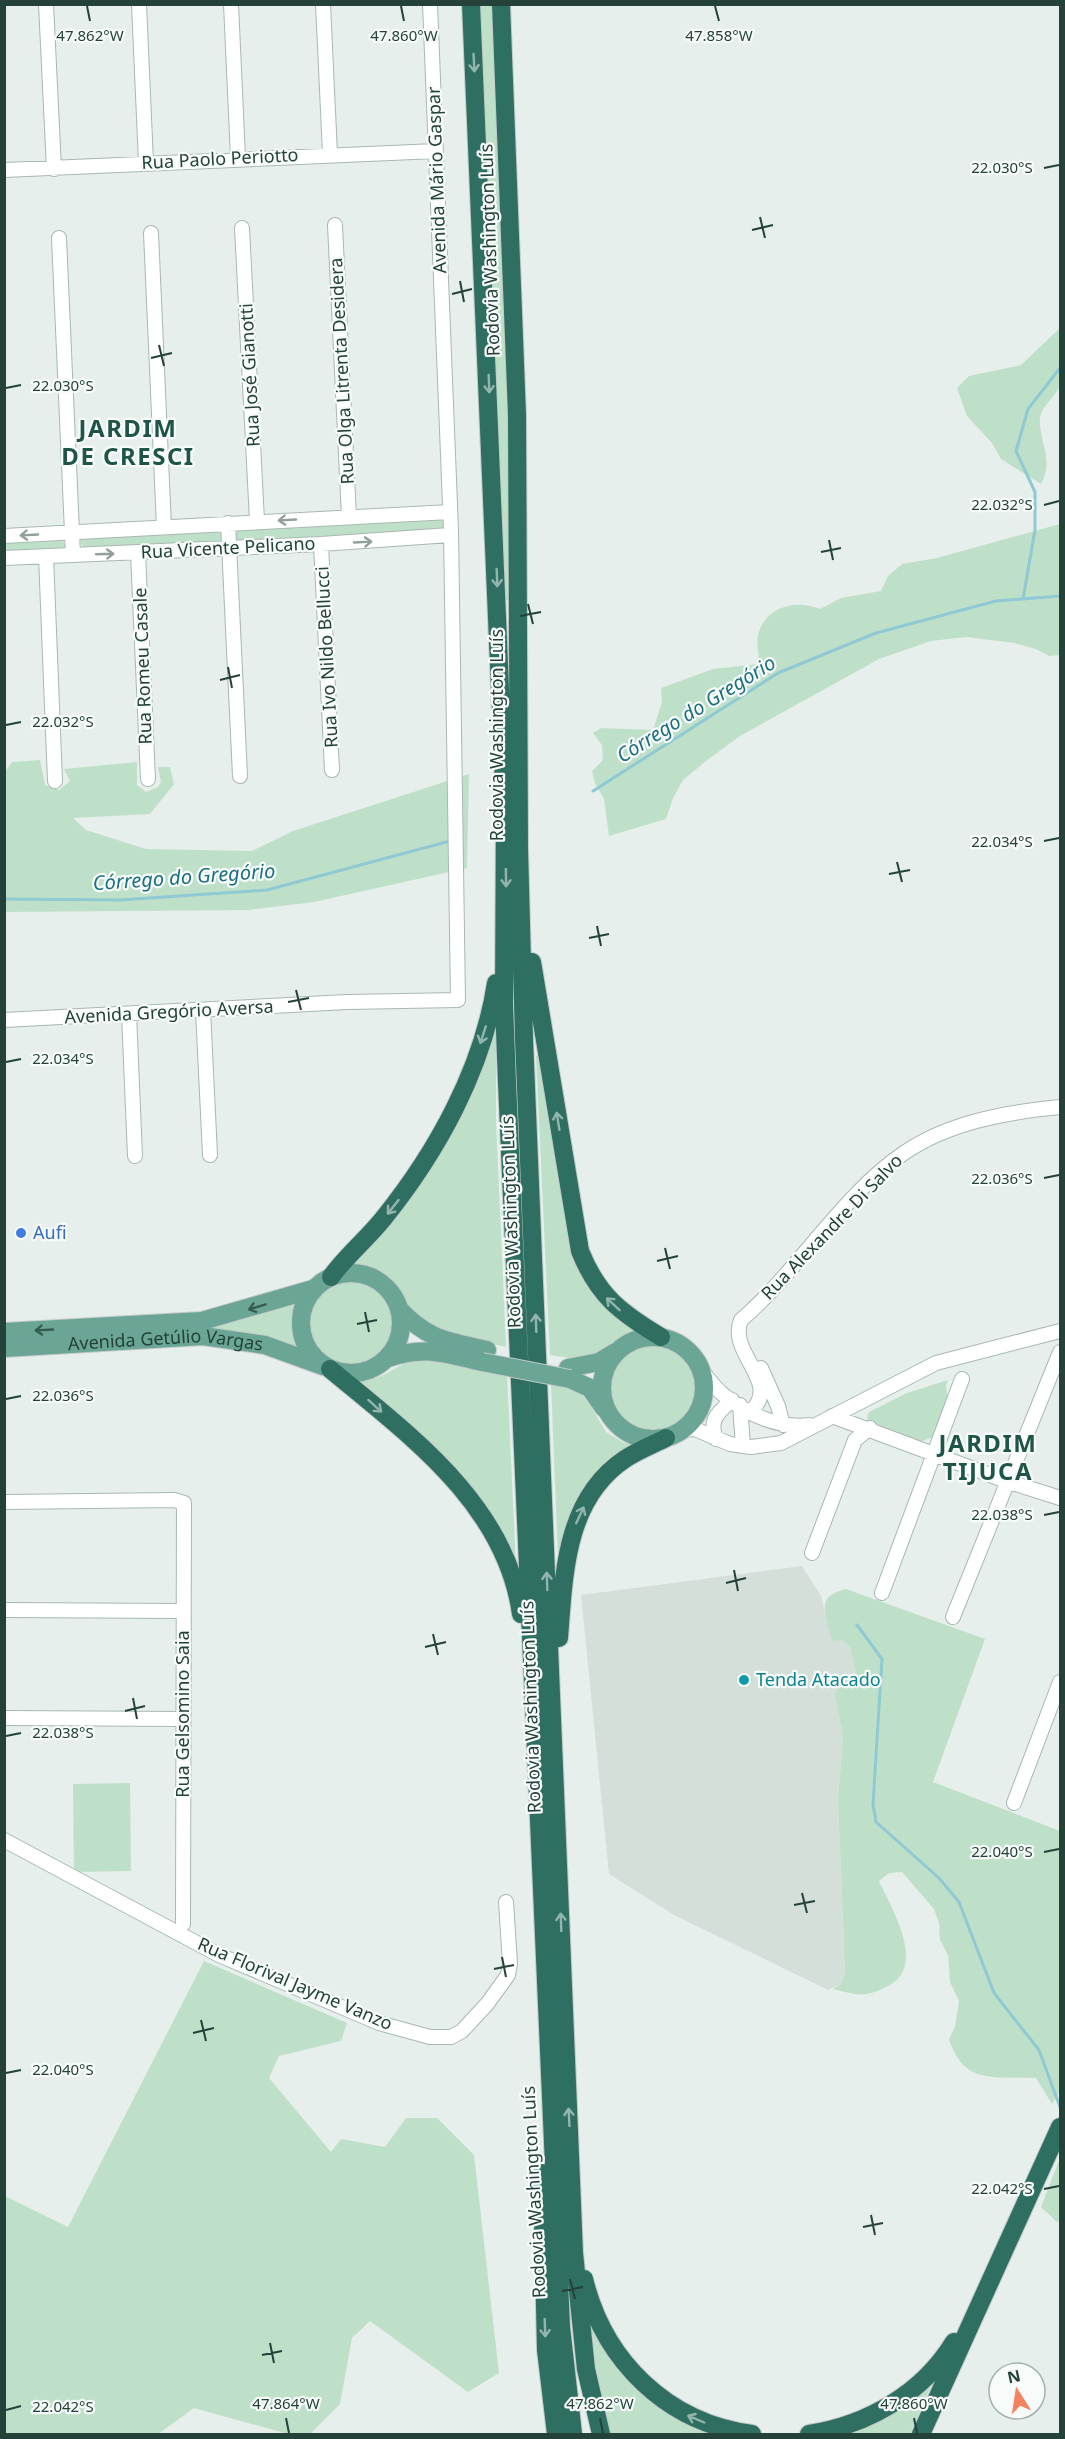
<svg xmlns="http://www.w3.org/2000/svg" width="1065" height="2439" viewBox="0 0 1065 2439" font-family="'Noto Sans',sans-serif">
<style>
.built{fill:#d4dfda}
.green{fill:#bfe0c8}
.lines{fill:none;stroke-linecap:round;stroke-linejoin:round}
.stream{stroke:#8ec9d4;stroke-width:3}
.minor-casing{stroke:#a8b8b2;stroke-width:16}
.major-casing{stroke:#c2cac8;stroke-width:20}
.highway-casing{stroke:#c2cac8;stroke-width:20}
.minor{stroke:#fff;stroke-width:14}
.major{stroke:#6aa596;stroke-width:18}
.highway{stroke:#2f6f62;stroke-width:18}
.major-bridge-casing{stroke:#c2cac8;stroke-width:20;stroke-linecap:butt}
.major-bridge{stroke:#6aa596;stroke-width:18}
.oneway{stroke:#93b5ae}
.oneway2{stroke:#92a09c}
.oneway3{stroke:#365b51}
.ticks{fill:none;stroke:#24423a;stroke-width:2}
.shop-dot{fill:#3f7fe0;stroke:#f7fbf9;stroke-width:2}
.culture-dot{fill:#0f9aa8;stroke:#f7fbf9;stroke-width:2}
.labels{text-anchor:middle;stroke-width:4.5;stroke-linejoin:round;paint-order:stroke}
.street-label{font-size:18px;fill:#24423a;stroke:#f7fbf9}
.shop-label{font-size:18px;fill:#366cbe;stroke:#f7fbf9;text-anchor:start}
.culture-label{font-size:18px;fill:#0d838f;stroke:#f7fbf9;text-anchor:start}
.water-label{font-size:20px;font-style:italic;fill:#1c6f80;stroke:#f7fbf9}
.district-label{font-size:24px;font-weight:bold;letter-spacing:1.5px;fill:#1f5548;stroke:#f7fbf9}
.ticks-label{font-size:15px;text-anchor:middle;fill:#24423a;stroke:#f7fbf9;stroke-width:4.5;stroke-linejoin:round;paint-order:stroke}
</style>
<rect width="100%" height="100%" fill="#e6efeb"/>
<path class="built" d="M802,1566l19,30 11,44h10l8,7 6,26 -21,24 8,39 -5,63 7,174 -4,11 -13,6 -154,-75 -65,-41 -28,-279z"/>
<path class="green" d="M477,5h19l14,353 2,242h-9z
M1060,328c1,14 4,44 0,56 -4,16 -22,21 -20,41 2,22 13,37 1,59l-40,-25 -9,-16 -25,-27 -10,-28 12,-12 52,-11z
M438,518l6,4 -1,9 -208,12 -2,-9 3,-4z
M1060,524v131l-11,1 -13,-7 -22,-6 -48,-6 -35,4 -52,18 -139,77 -34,25 -23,19 -10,18 -7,21 -57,17 -5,-37 -9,-16 -3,-12 11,-11 -1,-15 -9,-12 8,-5 52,2 9,-28 -1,-14 52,-19 45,-5c2,-9 -2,-20 0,-29 7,-29 39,-36 62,-26l21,-11 40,-7 7,-15 14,-12 35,-6z
M223,530l4,12 -142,7 -5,-7 1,-5z
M4,539h58l4,8 -2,3 -59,3z
M40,760l5,25 14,5 11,-9 -6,-12 73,-7v23l9,7 12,-5 3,-5 -3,-15h12l4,17 -24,30 -77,4 13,12 60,19 106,2 41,-20 176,-57 -2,94 -153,34 -66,8 -243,2 -1,-139 8,-11z
M496,1024v96l10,227c-23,-6 -55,-8 -76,-21 -41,-25 -15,-53 -84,-62l20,-18z
M538,1055l32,191c11,37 31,63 64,84 -14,5 -20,14 -31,22 -14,9 -38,6 -53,3l-14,-299z
M306 1323a45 45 0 1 1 90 0a45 45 0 1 1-90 0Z
M299,1297l-4,25 8,28 -110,-25z
M608 1387a44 44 0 1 1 88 0a44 44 0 1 1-88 0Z
M423,1357l84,17 9,193 -14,-29 -149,-156c34,-1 40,-18 70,-25z
M948,1380l-2,6 2,13 -15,38 -13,5 -51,-20 -2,-5 2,-5 38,-19z
M551,1383l27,7 12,15 16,27 18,11 15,3 -15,9 -66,102z
M846,1589l139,50 -52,143 127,49v260l-8,13 -16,-26c-42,-2 -72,8 -87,-39l6,-12 4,-26 -9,-19 -2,-27 -8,-15 -1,-17 -5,-14 -32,-37 -13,1 -10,8c14,30 49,87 7,106 -22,11 -29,8 -53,2l8,-5 4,-11 -7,-174 5,-63 -8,-39 1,-6 20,-18 -6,-26 -8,-7 -10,1c-5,-26 -19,-44 14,-52z
M130,1783l1,88 -57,1 -1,-88z
M204,1961l143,62 -6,18 -62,15 -10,22 62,74 10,-13 44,8 21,-29h31l37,37 25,218 -31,19 -98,-71 -18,17 -12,66 -30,30h-22l-94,-26 -36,26h-153v-238l63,31z
M1060,2158v63l-3,1 -16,-15z
M590,2326l3,1 6,11 122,96h-110l-13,-52z
M935,2377l-25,57h-71z"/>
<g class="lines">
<path class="stream" d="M1023,599l12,-69v-38l-19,-41 12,-42 32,-41
M593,791l185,-118 98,-40 120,-32 64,-5
M4,899l116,1 147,-10 183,-49
M857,1625l25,34 -9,145 3,18 63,56 20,24 35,91 45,57 21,57"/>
<g class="minor-casing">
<path id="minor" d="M46,4l8,165
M139,4l7,159
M231,4l7,154
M323,4l7,150
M4,170l432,-19
M335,225l14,292
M242,228l15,293
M151,233l13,294
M59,238l14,317
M228,523l12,253
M4,536l446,-24
M321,544l11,226
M138,553l10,226
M46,556l9,225
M4,558l317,-14 129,-9
M203,1010l7,145
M129,1014l6,142
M4,1020l343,-18 111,-2 -7,-470 -21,-526
M761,1368l17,38 5,19
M702,1371c7,8 14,19 23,25 22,18 55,33 84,29
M740,1405l3,41
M751,1411c31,-28 -24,-58 -10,-91 56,-48 102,-126 163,-167 45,-31 104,-41 156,-46
M832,1416l174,65 54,17
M682,1430l13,-1 35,15 21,3 30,-4 155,-80 124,-32
M716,1439c-8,-20 3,-27 16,-39
M4,1502l170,-2 10,3 -1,421
M812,1553l43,-113 15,-12
M882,1593l80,-214
M4,1610l179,1
M953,1617l107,-265
M4,1718l179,1
M1014,1803l46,-121
M4,1840l215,115 160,68 51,14h21l11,-6 25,-27 21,-29 2,-11 -4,-62"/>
</g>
<g class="major-casing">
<g id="major">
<circle cx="351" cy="1323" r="50"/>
<path d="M400,1310c28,30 48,31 87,40"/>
<path d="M4,1332l198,-11 111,-32"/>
<circle cx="653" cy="1388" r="51"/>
<path id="s1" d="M4,1348l199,-12 62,9 58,21"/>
<path d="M388,1358c37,-13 58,-4 94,4"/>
<path d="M568,1368l31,-6 15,-9"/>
<path d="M570,1379l20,9 14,20"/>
</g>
</g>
<g class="highway-casing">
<path id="highway" d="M471,4l34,802 -1,199 3,77 54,1245 12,107
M501,4l16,411 2,433 5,191 50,1214 12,116 15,65
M532,962l48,289c18,45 41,62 81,86
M331,1277c15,-21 35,-37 52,-58 54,-67 100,-150 113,-236
M330,1369c79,66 176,135 191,245
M559,1638c5,-64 6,-139 66,-179 12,-8 27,-14 41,-21
M542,2173l4,177 10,84
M584,2279c20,82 83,144 168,155
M809,2434c59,-9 114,-41 145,-92
M921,2434l139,-307"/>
</g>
<use href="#minor" class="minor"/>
<use href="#major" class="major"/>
<use href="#highway" class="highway"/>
<g class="major-bridge-casing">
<path id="major-bridge" d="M482,1362l88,17"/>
</g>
<use href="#major-bridge" class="major-bridge"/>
</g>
<defs><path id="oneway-shaft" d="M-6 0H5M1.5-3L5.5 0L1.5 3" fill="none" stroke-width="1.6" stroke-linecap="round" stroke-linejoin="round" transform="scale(1.5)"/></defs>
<g class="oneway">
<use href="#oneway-shaft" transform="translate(474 63) rotate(87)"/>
<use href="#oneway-shaft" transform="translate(489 384) rotate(88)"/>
<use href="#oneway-shaft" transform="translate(497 578) rotate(88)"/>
<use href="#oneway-shaft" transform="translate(506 878) rotate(89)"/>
<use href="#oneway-shaft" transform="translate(483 1035) rotate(108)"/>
<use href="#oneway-shaft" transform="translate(558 1121) rotate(-99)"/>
<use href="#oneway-shaft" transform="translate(393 1207) rotate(128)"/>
<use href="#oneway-shaft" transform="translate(613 1304) rotate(-137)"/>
<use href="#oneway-shaft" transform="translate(536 1323) rotate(-92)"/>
<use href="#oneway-shaft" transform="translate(375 1406) rotate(42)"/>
<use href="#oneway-shaft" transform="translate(580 1515) rotate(-65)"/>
<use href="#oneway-shaft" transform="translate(547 1581) rotate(-92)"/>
<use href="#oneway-shaft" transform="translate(561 1922) rotate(-92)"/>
<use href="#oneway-shaft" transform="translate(569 2117) rotate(-93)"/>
<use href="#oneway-shaft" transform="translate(545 2328) rotate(88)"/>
<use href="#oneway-shaft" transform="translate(696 2419) rotate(-157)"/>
</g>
<g class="oneway2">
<use href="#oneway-shaft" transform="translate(287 520) rotate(177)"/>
<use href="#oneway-shaft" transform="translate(29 535) rotate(177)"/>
<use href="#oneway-shaft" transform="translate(363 542) rotate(-3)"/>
<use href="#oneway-shaft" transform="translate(105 554) rotate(-2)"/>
</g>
<g class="oneway3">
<use href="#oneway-shaft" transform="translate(257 1307) rotate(163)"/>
<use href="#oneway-shaft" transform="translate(44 1330) rotate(177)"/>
</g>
<path class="ticks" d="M87,6l3,15M401,6l3,15M715,6l4,15M1044,168l15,-3M760,217l5,21M752,230l21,-5M460,281l4,21M452,294l20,-5M159,345l5,21M151,358l21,-5M6,388l15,-3M1044,505l15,-4M829,540l4,20M821,552l20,-4M528,604l5,20M520,616l21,-4M228,667l4,21M220,680l20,-5M6,725l15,-3M1044,841l15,-3M897,862l5,20M889,874l21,-4M597,926l4,20M589,938l20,-4M296,990l5,20M288,1002l21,-4M6,1062l15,-3M1044,1178l15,-3M665,1248l5,21M657,1261l21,-5M365,1312l4,20M357,1324l20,-4M6,1399l15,-3M1044,1515l15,-3M734,1570l4,21M726,1583l20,-5M433,1634l5,21M425,1647l21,-5M133,1698l4,21M125,1711l20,-5M6,1736l15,-3M1044,1852l15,-3M802,1893l5,20M794,1905l21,-4M502,1957l4,20M494,1969l20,-4M201,2020l5,21M193,2033l21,-5M6,2073l15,-3M1044,2189l15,-3M871,2215l4,20M863,2227l20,-4M570,2279l5,20M562,2291l21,-4M270,2343l4,20M262,2355l20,-4M6,2410l15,-4M286,2418l3,15M600,2418l3,15M914,2418l3,15"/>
<circle class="shop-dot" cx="21" cy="1233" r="6"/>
<circle class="culture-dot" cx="744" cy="1680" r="6"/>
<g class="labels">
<g class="street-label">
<text transform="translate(220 159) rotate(-3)" y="6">Rua Paolo Periotto</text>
<text transform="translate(437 180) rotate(-92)" y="6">Avenida Mário Gaspar</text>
<text transform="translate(490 250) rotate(-92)" y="6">Rodovia Washington Luís</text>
<text transform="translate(342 371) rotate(-93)" y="6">Rua Olga Litrenta Desidera</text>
<text transform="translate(250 375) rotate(-93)" y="6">Rua José Gianotti</text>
<text transform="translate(228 548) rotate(-3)" y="6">Rua Vicente Pelicano</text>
<text transform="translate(327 657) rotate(-93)" y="6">Rua Ivo Nildo Bellucci</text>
<text transform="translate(143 666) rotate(-92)" y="6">Rua Romeu Casale</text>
<text transform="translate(497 735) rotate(-90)" y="6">Rodovia Washington Luís</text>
<text transform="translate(169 1012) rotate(-3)" y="6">Avenida Gregório Aversa</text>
<text transform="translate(511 1222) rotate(-92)" y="6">Rodovia Washington Luís</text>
<text transform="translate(832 1227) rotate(-46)" y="6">Rua Alexandre Di Salvo</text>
<text dy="6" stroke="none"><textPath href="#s1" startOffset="162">Avenida Getúlio Vargas</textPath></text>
<text transform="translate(531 1707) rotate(-92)" y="6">Rodovia Washington Luís</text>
<text transform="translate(183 1714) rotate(-90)" y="6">Rua Gelsomino Saia</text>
<text transform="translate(295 1984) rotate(23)" y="6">Rua Florival Jayme Vanzo</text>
<text transform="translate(534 2192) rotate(-93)" y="6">Rodovia Washington Luís</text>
</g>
<g class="shop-label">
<text x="33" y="1239">Aufi</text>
</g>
<g class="culture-label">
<text x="756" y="1686">Tenda Atacado</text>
</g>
<g class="water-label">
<text transform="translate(696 709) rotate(-32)" y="7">Córrego do Gregório</text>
<text transform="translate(184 877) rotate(-4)" y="7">Córrego do Gregório</text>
</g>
<g class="district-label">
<text x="128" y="437">JARDIM<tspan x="128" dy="28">DE CRESCI</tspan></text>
<text x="988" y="1452">JARDIM<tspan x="988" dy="28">TIJUCA</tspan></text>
</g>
</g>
<g class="ticks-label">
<text x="90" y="41">47.862°W</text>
<text x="404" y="41">47.860°W</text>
<text x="719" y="41">47.858°W</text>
<text x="1002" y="173">22.030°S</text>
<text x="63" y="391">22.030°S</text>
<text x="1002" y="510">22.032°S</text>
<text x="63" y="727">22.032°S</text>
<text x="1002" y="847">22.034°S</text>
<text x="63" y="1064">22.034°S</text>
<text x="1002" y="1184">22.036°S</text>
<text x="63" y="1401">22.036°S</text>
<text x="1002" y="1520">22.038°S</text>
<text x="63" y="1738">22.038°S</text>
<text x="1002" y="1857">22.040°S</text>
<text x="63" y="2075">22.040°S</text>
<text x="1002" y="2194">22.042°S</text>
<text x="286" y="2409">47.864°W</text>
<text x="600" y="2409">47.862°W</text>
<text x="914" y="2409">47.860°W</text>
<text x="63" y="2412">22.042°S</text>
</g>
<rect width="1065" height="2439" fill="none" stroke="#24423a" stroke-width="12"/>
<g transform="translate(1017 2391) rotate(348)"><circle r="28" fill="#f7fbf9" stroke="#a3b1ad" stroke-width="1.5"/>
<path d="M0-4.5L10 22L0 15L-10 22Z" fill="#f4845f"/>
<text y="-9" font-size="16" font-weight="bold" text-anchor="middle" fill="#24423a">N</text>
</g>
</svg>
